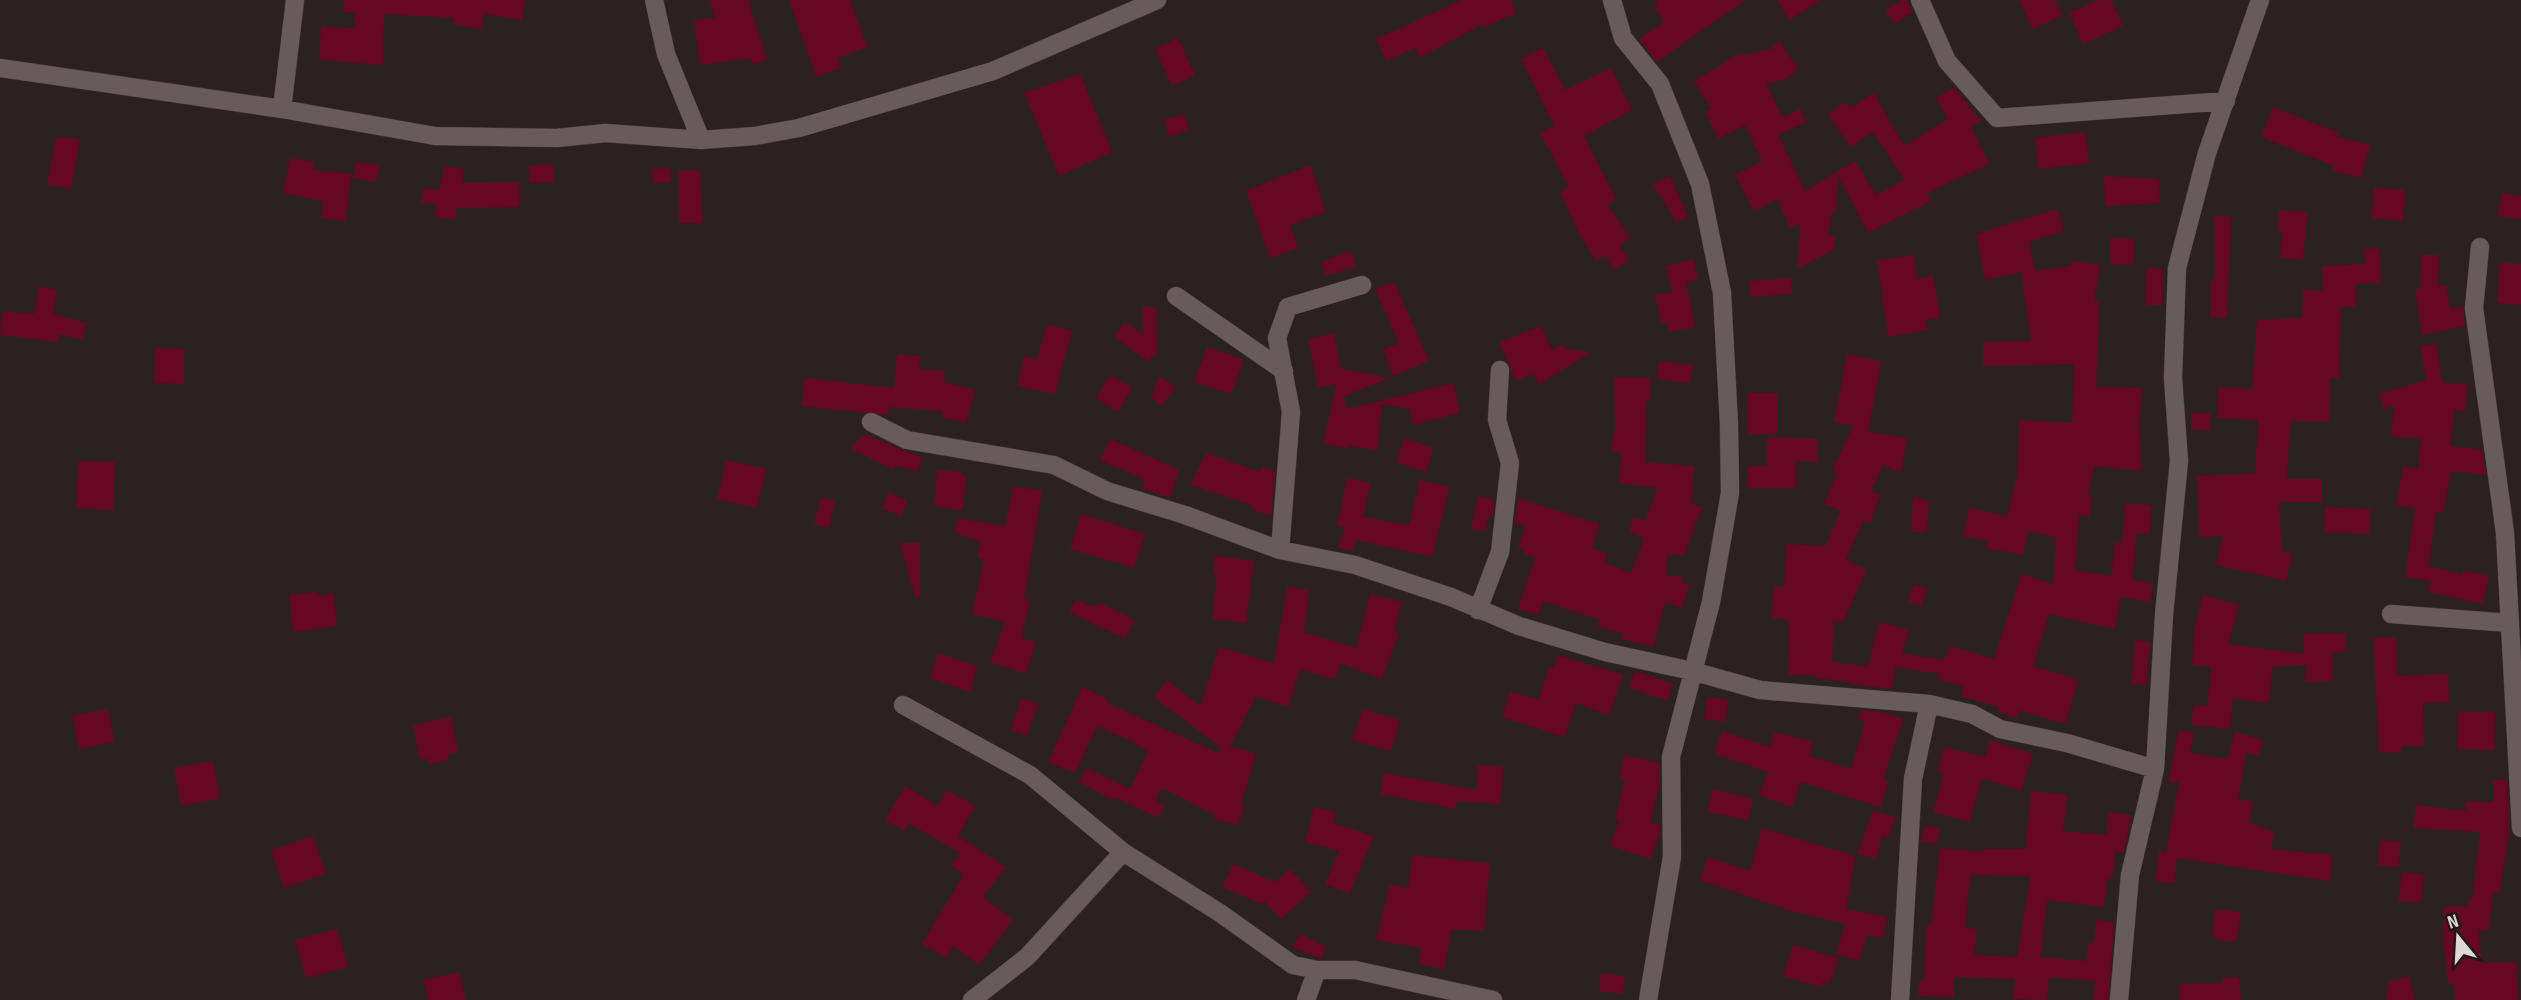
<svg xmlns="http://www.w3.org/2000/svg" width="2521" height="1000" viewBox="0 0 2521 1000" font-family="'Sofia Sans Condensed',sans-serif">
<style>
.building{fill:#660724;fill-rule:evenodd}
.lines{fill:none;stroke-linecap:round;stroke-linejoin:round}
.minor-casing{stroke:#493f40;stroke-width:19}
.minor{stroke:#685b5d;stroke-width:18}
</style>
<rect width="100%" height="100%" fill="#2c2122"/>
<path class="building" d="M344,0h181l-3,20 -38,-6 -3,15 -29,-5 2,-6 -70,-4 -1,51 -64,-5 2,-33 33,1 1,-15 -11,-1z
M710,0h38l19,60 -15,4 -2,-6 -50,7 -6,-45 21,-2z
M789,0h61l17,47 -29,11 3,10 -25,9z
M1462,0h49l5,13 -31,14 -2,-3 -64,34 -4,-10 -29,13 -10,-22z
M1655,0h90l-88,62 -18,-23 25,-17 -9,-14 3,-1z
M1777,0h44l-32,20z
M1902,0h4l7,12 -19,12 -9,-14z
M2019,0h36l7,16 -30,13z
M2098,0h13l12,26 -40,18 -14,-31z
M1178,38l17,37 -23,11 -17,-37z
M1779,40l19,29 -10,9 -22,6 16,33 18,-8 6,13 -28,13 27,56 50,-30 21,34 28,-15 -31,-48 -23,15 -22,-33 18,-12 4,6 24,-15 30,53 44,-27 -12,-21 18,-11 27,34 -10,6 18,37 -62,29 4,8 -63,32 -30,-57 -2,34 -4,2 -4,24 7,1 -1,13 -37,19 3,-45 -11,4 -11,-29 -24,12 -19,-36 27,-14 -17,-36 -27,14 -13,-27 6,-3 -17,-28 46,-28 2,3 29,-7z
M1543,48l22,42 46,-22 21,42 -48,26 32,63 -9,5 23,34 -11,7 10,15 -15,10 -9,-15 -9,6 -18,-29 -18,-40 9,-4 -29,-55 14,-7 -33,-67z
M1080,74l32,78 -53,24 -35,-83z
M2273,107l66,26 -2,4 33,8 -9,33 -28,-7 1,-5 -73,-29z
M1184,114l5,16 -20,7 -5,-17z
M2085,132l4,31 -51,6 -3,-31z
M56,137l24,2 -9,50 -24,-4z
M290,158l24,4 -1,8 38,4 -6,47 -24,-3 2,-17 -40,-8z
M356,162l23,3 -3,17 -23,-4z
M553,164l1,18 -25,1v-18z
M1310,165l16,47 -36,13 8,23 -28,10 -24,-67z
M444,166l20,3 -2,14 57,-1v25l-62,1 -2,12 -21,-4 3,-11 -16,-2 2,-15 16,2z
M670,168l1,14 -18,1 -1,-14z
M700,170l2,53h-23l-1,-52z
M1670,176l18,40 -11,7 -24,-39z
M2104,176l55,3 1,24 -55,3z
M2374,188l31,2 -2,31 -32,-3z
M2502,193l19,3v23l-24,-3z
M2057,209l7,22 -35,11 6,29 35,-5 1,-5 29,4 -6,36h4l1,17 -3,69 46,1 -3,33 2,50 -47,-5 -6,29 4,1 -3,21 -10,-2 -4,55 36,6 4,-34 7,1 3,-40 27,2 -3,29 -12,-1 -5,47 21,4 -3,18 -29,-5 -7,32 -65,-15 -16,52 45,14 -13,44 -46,-14 -2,8 -19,-6 1,-5 -38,-11 2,-10 -25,-7 2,-5 -45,-7 -3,22 -42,-5 1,-2 -36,-4v-3h-27l1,-55 -18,-2 3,-32 10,1 2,-43 39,2 16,-35 -17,-7 13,-32 -5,-2 21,-44 -19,-4 13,-68 34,7 -13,71 39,6 -6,34 -18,-7 -12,26 10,4 -12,28 -6,-2 -17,39 21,9 -24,53 -9,-1 -2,41 36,4 11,-44 30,8 -7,23 42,7 6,-14 44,13 27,-85 32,10 3,-46 -28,-7 -5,24 -37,-7 2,-7 -25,-5 6,-28 38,8 10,-40 2,-56 53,3 2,-59 -91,2v-24l48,-1 -10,-69 -36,8 -9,-46z
M2279,210l28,2 -4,48 -23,-2 2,-27h-4z
M2214,216h17l-4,102 -17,-1 1,-37h4z
M2109,238l25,1 -1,26 -24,-1z
M2379,248l2,35 -26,1v23h-14l-2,71h-9l-1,44 -39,-1 -3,58h35v23h-43l3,50 10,2 -6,27 -70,-16 7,-29 -24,1 -2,-61 58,-3 3,-53 -41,-2 1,-31 34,2 5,-69 45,-2 1,-28 20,1 -1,-25 43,-2 -1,-15z
M1351,251l5,15 -30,10 -5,-14z
M1914,255l3,24 16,-4 7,43 -15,2 2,10 -39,7 -11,-77z
M2421,255h18l-1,31 8,-1 4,24 13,-2 2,19 -43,9 -7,-46h5z
M1693,259l5,20 -12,3 9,45 -26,5 -2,-9 -5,1 -2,-6 -5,-23 17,-3 -6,-26z
M2500,262l21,2v41l-24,-2z
M2146,268l17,1 -1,36h-17z
M1791,278l1,16 -42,3 -1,-16z
M1394,282l35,79 -36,15 -10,-26 16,-7 -24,-54z
M39,286l18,4 -4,24 33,9 -4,17 -23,-6 -1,8 -58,-7 2,-24 32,3z
M1142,307h14l1,49h-5l-4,6 -34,-26 11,-14 18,13z
M1047,324l25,7 -17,63 -38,-8 7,-30 13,3z
M1541,326l11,24 12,-7 1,6 27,3 -53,32 -6,-10 -17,7 -17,-39z
M1334,333l7,36 48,9 -46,19 4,12 106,-26 7,30 -47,12 -4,-16 -27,-5 -5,46 -28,-4 -1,3 -25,-6 13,-59 -18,4 -10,-49z
M2436,344l6,39 25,1 -2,27 -11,-1 -4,36 32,4 4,25 -35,-4 -8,42 -7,-1 -8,54 34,9 1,-5 26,6 -7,28 -54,-12 3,-11 -26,-4 10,-69 -19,-3 7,-39 15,3 3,-30 -30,-3 3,-30 -11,3 -4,-15 47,-14 -6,-34z
M1207,347l37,13 -13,34 -37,-12z
M155,348l29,1v35l-30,-1z
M897,354l23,2 -1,13 26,2 -1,11 31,8 -9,33 -25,-6 2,-6 -54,-4 -1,8 -87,-9 4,-28 89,10z
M1659,361l34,4 -3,18 -33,-4z
M1110,375l22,13 -14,24 -22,-14z
M1159,376l16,11 -13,19 -11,-8z
M1614,377l36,1 -1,23h-3l-1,61 49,4 -3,38 11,3 -18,48h-17l-1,20 17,2 -2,5 9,3 -9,23 -16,-6 -12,45 -31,-8 1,-5 -25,-8 2,-6 -57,-19 -5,14 -20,-6 17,-52 -12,-3 1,-4 -6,-2 7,-22 -10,-3 3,-25 81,26 -7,24 15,6 -3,8 27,11 13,-34 -15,-8 5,-14 11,4 12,-33 -38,-5 2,-31 -10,-1 2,-17h2z
M1748,393h29v41h-29z
M2191,413h19v17l-19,-1z
M864,434l58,24 -5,14 -22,-7 -2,4 -43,-20z
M1767,437l50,2v23l-22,-1v27h-47v-22h18z
M1404,438l29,10 -7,24 -30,-10z
M1110,439l69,31 -9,28 -28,-9 3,-9 -45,-20z
M1206,453l54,19 2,-5 13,4 -4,45 -20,-7 1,-4 -62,-20z
M726,460l40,9 -9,39 -40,-9z
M78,461l37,1 -2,48 -37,-2z
M937,470l25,2v3l4,1 -3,34 -29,-3z
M1347,478l24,5 -8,34 46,8 11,-45 29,7 -17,70 -76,-17 -4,11 -14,-4 7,-20 -8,-1z
M1013,486l29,5 -18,108 6,2 -9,36 15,6 -11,31 -35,-12 15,-40 -33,-8 12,-55 -7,-1 4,-16 -26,-9 2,-15 48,8z
M888,493l19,7 -5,16 -20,-7z
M1478,496l16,4 -1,16 -4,-1 -4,16 -14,-3z
M1913,496l16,5 -2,31h-16z
M821,497l14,4 -7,27 -14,-4z
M2325,507l45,2 -1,25 -45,-2z
M1081,514l64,20 -11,34 -64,-19z
M900,543h20v53l-5,1z
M1215,556l39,5 -8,62 -34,-4 5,-46h-4z
M1914,584l13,5 -6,17 -14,-5z
M1287,587l22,3 -5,42 52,16 14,-54 32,8 -8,29 5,1 -17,47 -42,-16 -5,17 -35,-11 -12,38 -32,-11 -26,50 26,8 -15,49 3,1 -6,21 -24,-6 1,-4 -53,-27 -7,13 9,4 -6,13 -44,-21 -2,3 -33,-18 7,-14 44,21 18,-37 -13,-9 -38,-17 -22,47 -27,-11 34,-75 26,12 -1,4 111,50 3,-5 -67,-51 13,-17 33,26 19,-59 55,16z
M317,592l1,4 15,-3 4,33 -44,6 -4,-37z
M2203,595l36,10 -11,39 76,10 -1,-20 42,-1v19l-13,1 1,28 -27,1v-17l-33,1 -5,37 -35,-4 -4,30 -38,-4 3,-20 13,1 4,-39 -19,-2 2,-34z
M1076,599l19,9 3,-6 33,16 3,3 -9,18 -56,-27z
M2396,637l1,39 51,-2 1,28 -26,1 1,43h-23v6l-22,1 -6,-115z
M2135,640l15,2 -4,43 -15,-1z
M938,653l39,13 -7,26 -40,-14z
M1558,655l65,20 -14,40 -33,-12 -12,34 -62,-20 8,-26 28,9 11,-33 4,1z
M1635,671l38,13 -6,17 -38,-13z
M1707,697l21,3 -3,22 -21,-3z
M1021,698l17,6 -11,32 -16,-6z
M108,709l6,33 -35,7 -7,-33z
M1363,709l37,11 -9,31 -39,-11z
M1861,710l21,2 21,7 -20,60 6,2 -9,26 -79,-25 -9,25 -33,-12 9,-23 -54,-18 8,-23 48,16 4,-15 39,10 -4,14 42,13 14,-47 -7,-2z
M2458,712h37l-1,38 -37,-1z
M451,717l7,35 -10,2 1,6 -20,4 -1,-6 -8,2 -7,-35z
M2179,730l15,3 -4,20 37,6 8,-27 28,8 -4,16 -13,-3 -8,45 15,4 -5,20 26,10 -3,17 61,6 -2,26 -153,-23 -3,25 -19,-2 4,-30 7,1 13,-70h-11z
M1990,740l43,14 -12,37 -39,-13 -13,44 -36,-10 11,-39 -7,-1 7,-25 41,10z
M1624,755l36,8v19l-10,40 10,3v5l-9,29 -41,-13 9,-26 -4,-1 10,-39 -6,-1z
M213,761l7,37 -39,8 -7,-38z
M1478,765l25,2 -3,37 -43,-3 -2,8 -75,-15 4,-21 92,17z
M2493,780h14l2,53 -10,60 -6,-1 -5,39 -10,-1 4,33 34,-1 2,38h-63l-1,-17 -6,1 -5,-43 1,-35 24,1 1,-8h3l8,-67 -67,-4 3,-23 50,6v-10l27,1z
M905,786l33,20 9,-16 28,16 -17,30 48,31 -23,30 30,23 -34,45 -26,-19 -7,12 -24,-14 41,-69 -12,-10 9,-12 -52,-30 -4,8 -19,-11z
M1713,789l40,10 -5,21 -41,-8z
M2031,791l36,4 -4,36 43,4 3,-23 22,3 -7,37h-9l-3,27h-5l-3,28 -57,-7 -7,57 46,4 3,-18h5l2,-23 18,2 -6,78h-15l2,-19 -46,-4 -2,23 -34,-1 2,-20 -61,-2v20l-36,-1 1,-15 5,1 2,-57 5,1 9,-78 43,4v-3h42zM1970,875l60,1 -13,81 -43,-2 3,-26 -12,-1z
M1314,807l21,5 -2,11 41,13 -25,58 -24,-10 14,-33 -34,-9z
M1873,810l22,8 -7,20 -6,-2 -6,23 -19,-5z
M1924,826l16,3 -4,15 -15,-3z
M1762,828l93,28 -9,53 41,8 -4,21 -16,-3 -8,26 -23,-7 9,-30 -54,-13 -91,-31 8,-23 42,14z
M313,836l13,38 -42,14 -13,-38z
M2380,840l21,2 -3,25 -21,-2z
M1412,855l78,8 -6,67h-33l-7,40 -25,-7 2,-15 -45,-8 14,-56 18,4z
M1233,864l42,18 15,-13 21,23 -30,27 -17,-18 -2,3 -40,-17z
M2402,872l22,3 -4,28 -22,-2z
M2215,909l26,3 -5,30 -21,-2v-4h-3z
M337,929l11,38 -42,11 -11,-38z
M1300,934l26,13 -5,12 -29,-12z
M1793,945l45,13 -8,26 -8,-2 -1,5 -38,-11z
M459,972l7,28h-38l-5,-20z
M1601,973l24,3 -2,18 -24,-3z
M2408,976l7,24h-29l2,-18z
M2239,977l2,23h-61v-16l42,-1v-5z"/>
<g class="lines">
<g class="minor-casing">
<path id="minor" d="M654,0l12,54 35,86
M1612,0l11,38 37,46 40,100 22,109 7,132 1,68 -19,109 -40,155 1,100 -24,143
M1920,0l27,61 50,57 229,-17
M0,68l282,41 153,27 122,2 49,-5 95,7 54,-4 44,-8 194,-57 164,-71
M282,109l13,-109
M2480,247l-6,61 31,225 16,295
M1176,296l108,75
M871,422l36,18 147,25 53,26 78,24 95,35 75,15 96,32 68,29 86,26 87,19 68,19 169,14 43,10 28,15 67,14 88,26
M1280,550l11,-138 -14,-74 11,-31 74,-22
M1478,610l22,-58 10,-89 -13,-43 3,-50
M2391,614l119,9
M903,705l127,70 93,77 97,61 73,52 24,5h38l138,30
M972,1000l55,-43 96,-105
M1306,1000l11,-30
M1900,1000l13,-221 16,-75
M2119,1000l11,-125 25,-106 9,-154 15,-154 -6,-83 4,-110 30,-115 53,-153"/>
</g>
<use href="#minor" class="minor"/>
</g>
<g transform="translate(2458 937) rotate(342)" stroke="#221718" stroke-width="5" paint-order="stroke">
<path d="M0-5L12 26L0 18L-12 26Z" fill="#ded6d7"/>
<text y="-10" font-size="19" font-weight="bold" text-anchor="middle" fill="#ded6d7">N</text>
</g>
</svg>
